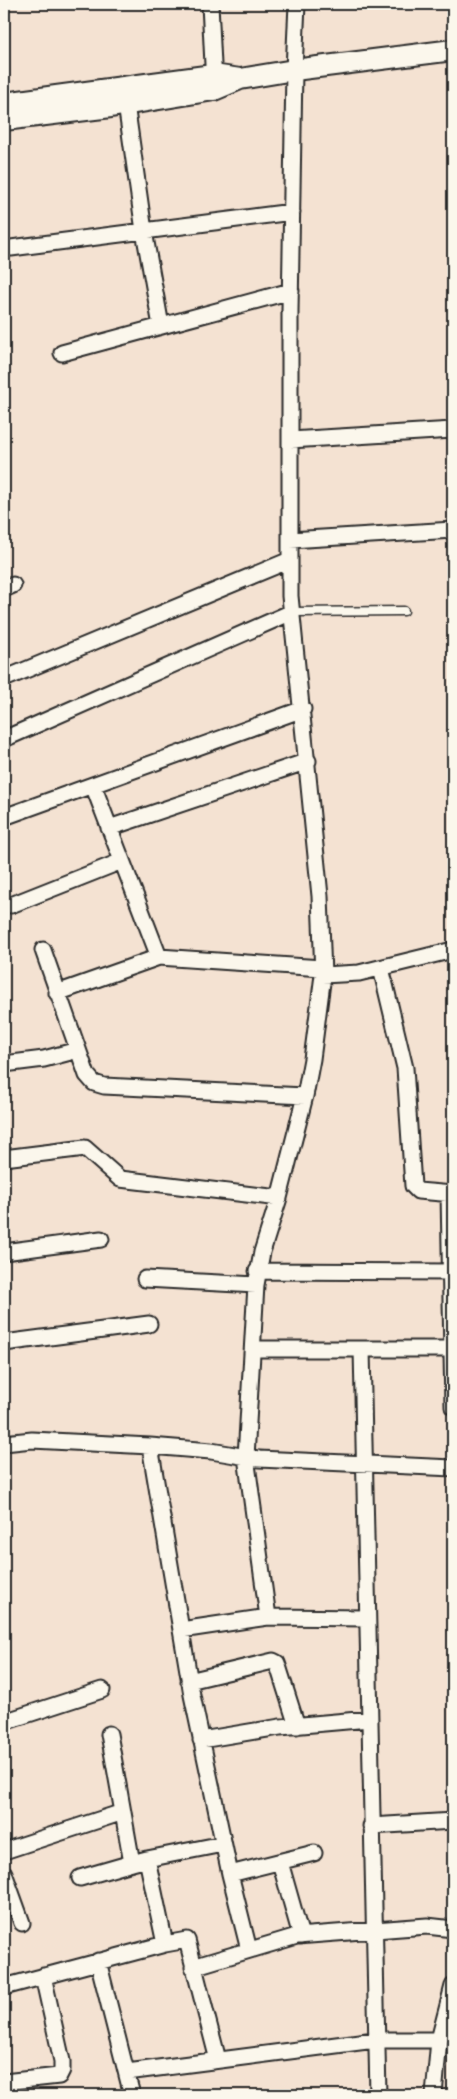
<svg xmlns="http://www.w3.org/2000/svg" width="457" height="2099" viewBox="0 0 457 2099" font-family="Dekko,sans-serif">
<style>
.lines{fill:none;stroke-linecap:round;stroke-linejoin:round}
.lane-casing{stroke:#2b2b2b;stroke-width:11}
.street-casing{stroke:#2b2b2b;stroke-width:19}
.secondary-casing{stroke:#2b2b2b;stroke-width:24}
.lane{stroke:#fbf7ec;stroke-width:8}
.street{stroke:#fbf7ec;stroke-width:15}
.secondary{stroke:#fbf7ec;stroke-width:20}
</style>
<rect width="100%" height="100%" fill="#f4e2d2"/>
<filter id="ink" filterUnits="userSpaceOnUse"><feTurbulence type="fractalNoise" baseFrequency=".02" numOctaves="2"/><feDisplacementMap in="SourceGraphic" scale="10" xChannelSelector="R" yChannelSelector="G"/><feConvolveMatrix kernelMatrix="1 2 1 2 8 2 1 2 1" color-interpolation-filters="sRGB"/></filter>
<g filter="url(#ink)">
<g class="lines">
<g class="lane-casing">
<path id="lane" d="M292,612l112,-1"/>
</g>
<g class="street-casing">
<path id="street" d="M210,4l4,81
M126,104l18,127 17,95
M11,248l281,-36
M62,353l229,-62
M290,440l163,-10
M290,540l163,-10
M4,589l9,-4
M4,679l286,-119
M4,739l288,-127
M93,785l66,172
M4,817l299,-108
M109,828l199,-67
M11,905l111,-44
M43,950l44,125 7,8 10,3 201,10
M381,968l24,100 8,118 5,5 35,3
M323,975l36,-2 94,-23
M57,993l102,-36 163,11
M4,1064l40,-5 34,-9
M4,1158l81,-10 35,31 159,19
M449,1194l4,213
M4,1252l97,-13
M257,1271l196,1
M145,1279l111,6
M4,1343l145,-19
M253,1349h200
M362,1349l16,746
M4,1443l28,-3 118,6 61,5 48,8 194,9
M150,1446l42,249 38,179 19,76
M268,1617l-22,-160 10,-172 6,-33 17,-54 26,-102 7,-37 11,-84 -3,-79 -30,-300v-285l4,-241 3,-66
M181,1630l87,-13 99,1
M189,1681l84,-20 4,2 2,6 18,57
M4,1722l98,-32
M109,1734l23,129 15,-4 18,85 22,-4 31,120
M201,1740l79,-13 89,-8
M371,1826l82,-5
M4,1851l119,-39
M147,1859l76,-15
M280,1862l21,74
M4,1873l18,50
M230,1874l84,-21
M80,1878l52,-15
M98,1961l34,134
M193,1967l104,-31 130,-10 26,3
M4,1987l161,-43
M127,2072l248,-32h64
M4,2082l55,-6 3,-6v-9l-19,-85
M434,2095l5,-55 14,-54"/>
</g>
<g class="secondary-casing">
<path id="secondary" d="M4,103l209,-28 27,4
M4,120l107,-13 103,-17 26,-11 54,-9 159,-20"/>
</g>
<use href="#lane" class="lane"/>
<use href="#street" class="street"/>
<use href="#secondary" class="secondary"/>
</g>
</g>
<rect width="457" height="2099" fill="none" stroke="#fbf7ec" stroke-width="20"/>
<rect x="10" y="10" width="437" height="2079" fill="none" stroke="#2b2b2b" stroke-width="2" filter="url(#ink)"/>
</svg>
